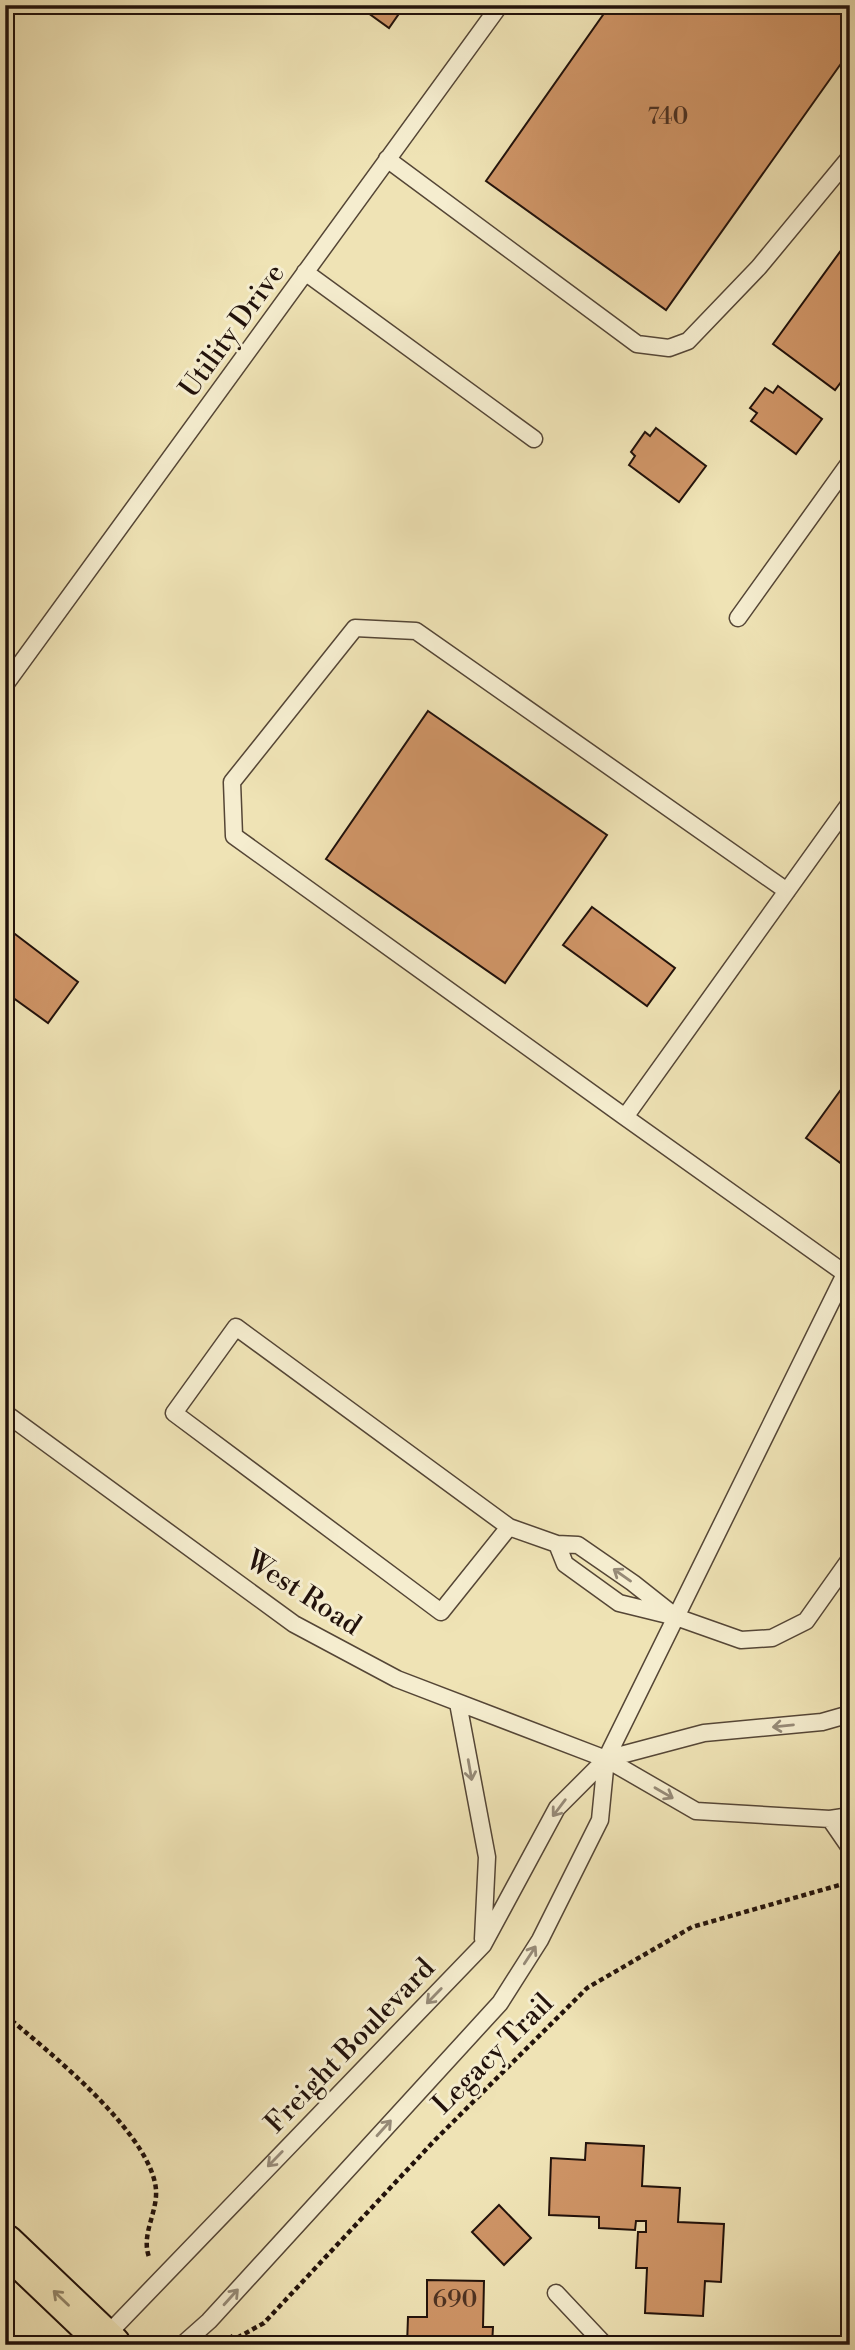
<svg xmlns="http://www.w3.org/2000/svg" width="855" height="2350" viewBox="0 0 855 2350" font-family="'Libre Bodoni',serif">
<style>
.building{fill:#ce9466;stroke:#22120b;stroke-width:2}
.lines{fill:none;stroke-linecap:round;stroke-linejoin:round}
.service-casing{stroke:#554636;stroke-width:19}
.primary-casing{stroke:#22120b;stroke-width:42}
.path{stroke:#22120b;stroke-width:4.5;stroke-dasharray:5 3.5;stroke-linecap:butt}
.service{stroke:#f5edcf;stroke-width:16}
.primary{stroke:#efe3b5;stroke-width:38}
.oneway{stroke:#968a77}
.oneway2{stroke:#938568}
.labels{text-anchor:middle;stroke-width:6;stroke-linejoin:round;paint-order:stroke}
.number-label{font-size:24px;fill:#4d3222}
.street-label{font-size:28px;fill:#22120b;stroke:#f5edcf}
</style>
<rect width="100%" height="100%" fill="#efe3b5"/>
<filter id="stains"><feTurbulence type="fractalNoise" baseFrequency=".00286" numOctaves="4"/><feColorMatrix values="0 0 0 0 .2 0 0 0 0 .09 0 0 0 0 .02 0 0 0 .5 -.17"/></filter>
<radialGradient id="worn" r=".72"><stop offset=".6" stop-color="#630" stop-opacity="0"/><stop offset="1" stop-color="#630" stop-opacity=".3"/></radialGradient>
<path class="building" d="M357,5h48l-16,23z
M610,5h240v46l-184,259 -180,-129z
M850,238v132l-15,20 -62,-46z
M778,386l44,33 -26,35 -45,-33 6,-8 -7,-5 15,-20 8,5z
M656,428l50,38 -27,36 -50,-37 6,-9 -4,-4 14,-20 5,4z
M428,711l179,124 -102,148 -179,-124z
M592,907l83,61 -28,38 -84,-61z
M11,931l67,51 -30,41 -43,-31v-53z
M850,1077v93l-44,-32z
M586,2143l58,3 -2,40 38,2 -2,34 46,2 -3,58 -16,-1 -2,35 -58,-3 2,-45h-11l2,-36h8v-11h-10l-1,9 -36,-2v-11l-50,-2 2,-57 34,2z
M499,2205l32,33 -27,27 -32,-33z
M427,2280l57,1 -1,46h10l-1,18h-85l1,-28h19z"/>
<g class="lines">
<g class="service-casing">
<path id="service" d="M387,159l250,185 32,4 19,-7 71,-74 91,-110
M305,272l229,167
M738,618l112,-156
M5,685l495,-680
M850,803l-225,314 225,160
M625,1117l-391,-281 -2,-54 123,-154 61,3 371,260
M5,1413l289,211 103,55 209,80 90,52 134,8 20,-3
M509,1527l-68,85 -267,-199 62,-86 273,200 48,17
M676,1617l-43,-34 -55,-38 -21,-1 8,20 54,39 57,14 65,23 31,-2 34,-17 44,-62
M458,1703l29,154 -4,82
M830,1819l20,29
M556,2293l49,52
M102,2340l381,-395 74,-137 49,-49 98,-26 118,-11 28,-8
M182,2345l27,-24 291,-318 40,-63 60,-120 6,-61 239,-485"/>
</g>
<g class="primary-casing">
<path id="primary" d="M5,2244l106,101"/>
</g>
<path class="path" d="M5,2015c43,36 138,112 150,168 6,26 -15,49 -6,74
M230,2336l5,3 29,-16 171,-183 152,-152 105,-61 158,-45"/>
<use href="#service" class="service"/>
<use href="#primary" class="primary"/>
</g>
<defs><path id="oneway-shaft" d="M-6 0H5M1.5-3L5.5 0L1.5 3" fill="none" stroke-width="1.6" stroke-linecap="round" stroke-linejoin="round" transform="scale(1.75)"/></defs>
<g class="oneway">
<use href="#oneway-shaft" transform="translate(622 1575) rotate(-145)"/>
<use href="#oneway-shaft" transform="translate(783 1726) rotate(174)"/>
<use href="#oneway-shaft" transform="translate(470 1770) rotate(80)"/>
<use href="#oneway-shaft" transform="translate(664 1793) rotate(30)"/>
<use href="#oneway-shaft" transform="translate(559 1808) rotate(127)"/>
<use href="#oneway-shaft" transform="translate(530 1955) rotate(-57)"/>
<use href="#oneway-shaft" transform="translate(434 1996) rotate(134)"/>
<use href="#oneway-shaft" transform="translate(384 2128) rotate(-48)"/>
<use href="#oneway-shaft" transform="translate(275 2159) rotate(134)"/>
<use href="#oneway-shaft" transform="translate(231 2297) rotate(-48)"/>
</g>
<use class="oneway2" href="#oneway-shaft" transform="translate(61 2298) rotate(-136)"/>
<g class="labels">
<g class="number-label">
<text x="668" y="124">740</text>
<text x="455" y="2307">690</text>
</g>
<g class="street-label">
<text transform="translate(231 330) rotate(-54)" y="10">Utility Drive</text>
<text transform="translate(304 1592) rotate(33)" y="10">West Road</text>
<text transform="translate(349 2045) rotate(-46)" y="10">Freight Boulevard</text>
<text transform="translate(492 2053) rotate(-45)" y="10">Legacy Trail</text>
</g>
</g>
<rect width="855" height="2350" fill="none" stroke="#efe3b5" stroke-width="28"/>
<rect x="7" y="7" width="841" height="2336" fill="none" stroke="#22120b" stroke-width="3.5"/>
<rect x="14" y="14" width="827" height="2322" fill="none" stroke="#22120b" stroke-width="2"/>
<rect width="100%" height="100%" filter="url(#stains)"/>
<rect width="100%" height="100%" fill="url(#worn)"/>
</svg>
